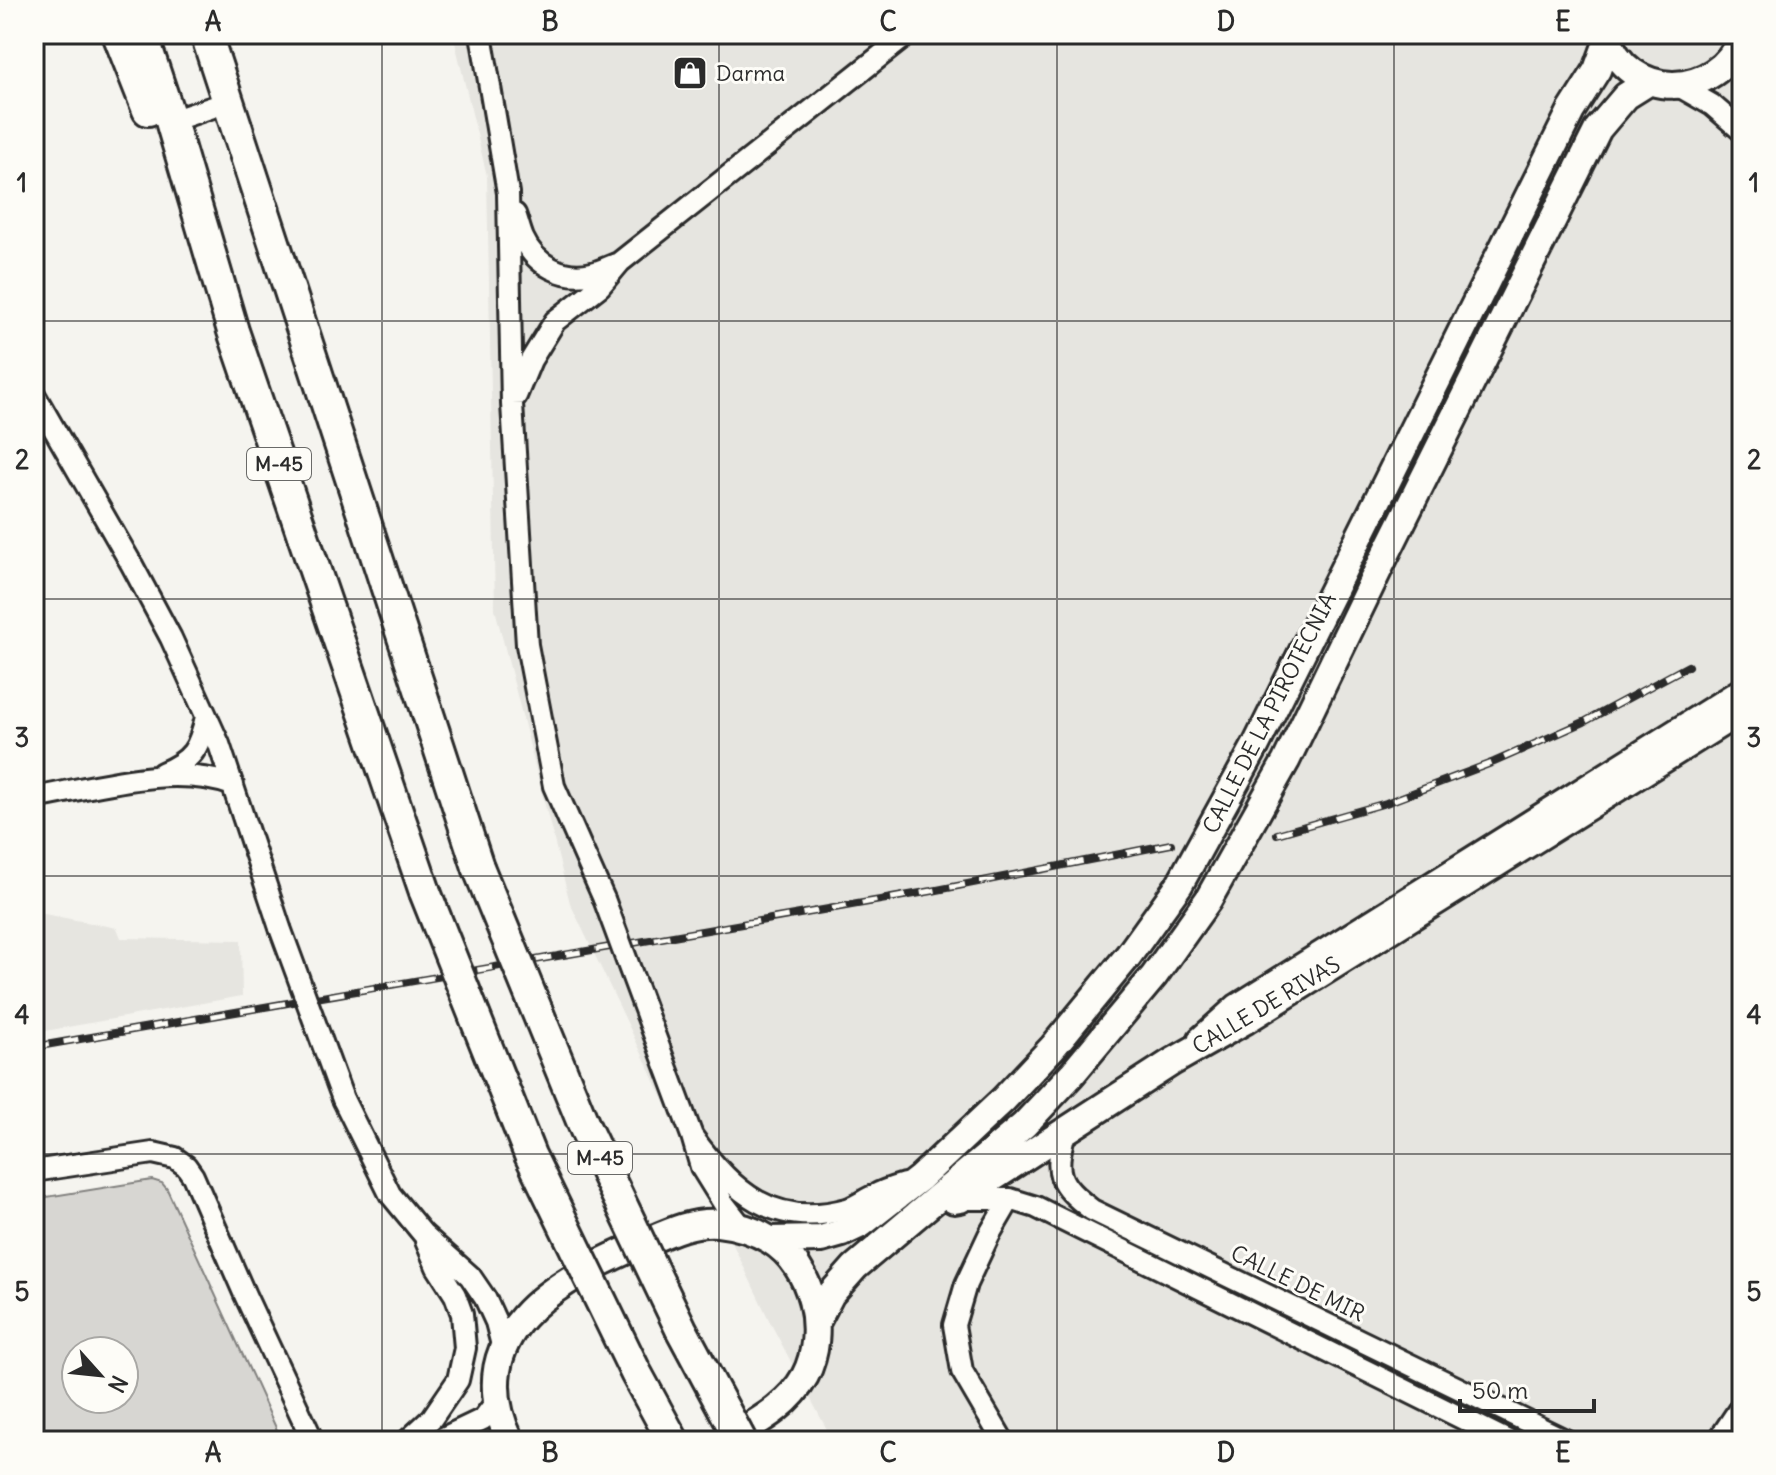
<svg xmlns="http://www.w3.org/2000/svg" width="1776" height="1475" viewBox="0 0 1776 1475" font-family="Delius,sans-serif">
<style>
.built{fill:#e6e5e0}
.green{fill:#d7d6d2;stroke:#81807e;stroke-width:2;fill-rule:evenodd}
.lines{fill:none;stroke-linecap:round;stroke-linejoin:round}
.minor-casing{stroke:#2b2b2b;stroke-width:26}
.major-casing{stroke:#2b2b2b;stroke-width:32}
.highway-casing{stroke:#2b2b2b;stroke-width:36}
.minor{stroke:#fdfcf7;stroke-width:20}
.major{stroke:#fdfcf7;stroke-width:26}
.highway{stroke:#fdfcf7;stroke-width:30}
.rail-casing{stroke:#2b2b2b;stroke-width:8}
.rail{stroke:#fdfcf7;stroke-width:5;stroke-dasharray:15;stroke-linecap:butt}
.minor-bridge-casing{stroke:#2b2b2b;stroke-width:26;stroke-linecap:butt}
.highway-bridge-casing{stroke:#2b2b2b;stroke-width:36;stroke-linecap:butt}
.minor-bridge{stroke:#fdfcf7;stroke-width:20}
.highway-bridge{stroke:#fdfcf7;stroke-width:30}
.grid{fill:none;stroke:#2b2b2b;stroke-width:2;stroke-opacity:0.55}
.labels{text-anchor:middle;stroke-width:6;stroke-linejoin:round;paint-order:stroke}
.shield{fill:#fdfcf7;stroke:#6a6a68;stroke-width:2}
.shield-label{font-size:20px;font-weight:bold;fill:#2b2b2b}
.poi-label{font-size:22px;fill:#2b2b2b;stroke:#fdfcf7;text-anchor:start}
.street-label{font-size:22px;fill:#2b2b2b;stroke:#fdfcf7}
.neatline{fill:none;stroke:#2b2b2b;stroke-width:3}
.grid-label{font-size:26px;text-anchor:middle;font-weight:bold;fill:#2b2b2b}
</style>
<rect width="100%" height="100%" fill="#f5f4ef"/>
<filter id="ink" filterUnits="userSpaceOnUse"><feTurbulence type="fractalNoise" baseFrequency=".0125" numOctaves="2"/><feDisplacementMap in="SourceGraphic" scale="16" xChannelSelector="R" yChannelSelector="G"/><feConvolveMatrix kernelMatrix="1 2 1 2 8 2 1 2 1" color-interpolation-filters="sRGB"/></filter>
<g filter="url(#ink)">
<path class="built" d="M453,34h1289v1407h-909l-62,-117 -201,-421 -75,-294 -8,-433z
M34,912l83,16 4,10 120,2 1,56 -208,37z"/>
<path class="green" d="M152,1180l10,3 5,6 115,252h-248v-242zM76,1351h48v48h-48z"/>
<g class="lines">
<g class="minor-casing">
<path id="minor" d="M481,34l27,159 4,211 15,241 27,141 50,113
M1677,85l35,20 30,26
M171,121l57,-19
M515,214c3,8 5,17 8,24 12,27 41,42 69,35 8,-2 16,-6 24,-9
M34,394l98,171 39,73 48,106 61,184
M516,396l15,-36 24,-39 45,-35 20,-24 288,-228
M162,773c31,-13 37,-24 44,-56
M34,798c63,-11 137,-35 199,-13
M647,1015l45,121 9,31 23,37 18,23
M1199,1038l37,-33 506,-317
M343,1099l47,95 33,40 47,42 15,22 11,24 7,27
M1065,1131c-11,43 -8,52 27,79l475,231
M692,1136c40,56 82,93 155,73 10,-3 18,-10 28,-14 9,-5 19,-8 29,-11
M34,1171l119,-18 22,5 11,8 7,10 52,119 68,146
M960,1199h50l26,8 472,234
M407,1441l25,-23 26,-38 7,-32 -3,-34 -7,-19 -18,-28 -11,-26
M437,1441l46,-22 13,-17
M1003,1441l-41,-70 -8,-46 12,-41 23,-49 21,-36
M1718,1441l24,-36"/>
</g>
<g class="major-casing">
<path id="major" d="M1606,34c21,68 112,67 136,2
M954,1200l6,-1 212,-137 74,-42 496,-310
M771,1240l50,-1 21,-6 19,-9 59,-46 83,-78 50,-53 75,-91 51,-71 77,-140 315,-634 26,-41 11,-30
M816,1323l15,-29 24,-27 169,-142 48,-51 82,-98 54,-76 78,-139 95,-197 217,-435 28,-33 24,-15
M510,1441c-50,-105 43,-160 127,-195 24,-10 54,-26 81,-23 18,2 36,7 52,17 43,26 58,92 35,136 -17,31 -50,47 -79,65"/>
</g>
<g class="highway-casing">
<path id="highway" d="M118,34l30,76
M142,34l29,87 62,210 192,561
M206,34l272,833"/>
</g>
<use href="#minor" class="minor"/>
<use href="#major" class="major"/>
<use href="#highway" class="highway"/>
<g class="rail-casing">
<path id="rail" d="M1277,834l109,-31 108,-41 90,-40 104,-56
M34,1047l898,-156 239,-47"/>
</g>
<use href="#rail" class="rail"/>
<g class="minor-bridge-casing">
<path id="minor-bridge" d="M604,899l43,116
M280,928l63,171"/>
</g>
<g class="highway-bridge-casing">
<path id="highway-bridge" d="M478,867l107,261 96,201 60,112
M425,892l105,263 106,218 37,68"/>
</g>
<use href="#minor-bridge" class="minor-bridge"/>
<use href="#highway-bridge" class="highway-bridge"/>
</g>
</g>
<path class="grid" d="M382,34v1407M719,34v1407M1057,34v1407M1394,34v1407M34,321h1708M34,599h1708M34,876h1708M34,1154h1708"/>
<defs>
<g id="shop-square" transform="scale(1.8)"><rect x="-9" y="-9" width="18" height="18" rx="4" fill="#2b2b2b" stroke="#fdfcf7"/><path d="M-5-2.5h2.3a2.7 3.5 0 0 1 5.4 0H5L5.5 6h-11ZM-1.5-2.5h3a1.5 2.3 0 0 0-3 0Z" fill="#fff"/></g>
</defs>
<g fill-rule="evenodd">
<use href="#shop-square" x="690" y="73"/>
</g>
<g class="labels">
<g class="shield">
<rect x="247" y="448" width="64" height="32" rx="6"/>
<rect x="568" y="1142" width="64" height="32" rx="6"/>
</g>
<g class="shield-label">
<text x="279" y="471">M-45</text>
<text x="600" y="1165">M-45</text>
</g>
<g class="poi-label">
<text x="716" y="81">Darma</text>
</g>
<g class="street-label">
<text transform="translate(1269 713) rotate(-63)" y="8">CALLE DE LA PIROTECNIA</text>
<text transform="translate(1266 1005) rotate(-31)" y="8">CALLE DE RIVAS</text>
<text transform="translate(1298 1283) rotate(26)" y="8">CALLE DE MIR</text>
</g>
</g>
<rect width="1776" height="1475" fill="none" stroke="#fdfcf7" stroke-width="88"/>
<g transform="translate(100 1375) rotate(117)"><circle r="38" fill="#fdfcf7" stroke="#a9a8a5" stroke-width="2"/>
<path d="M0-6L14 30L0 20L-14 30Z" fill="#2b2b2b"/>
<text y="-12" font-size="22" font-weight="bold" text-anchor="middle" fill="#2b2b2b">N</text>
</g>
<path d="M1460 1399v12h134v-12" fill="none" stroke="#2b2b2b" stroke-width="4"/>
<text x="1472" y="1399" font-size="24" fill="#2b2b2b" stroke="#fdfcf7" stroke-width="6" paint-order="stroke">50 m</text>
<rect x="44" y="44" width="1688" height="1387" class="neatline"/>
<g class="grid-label">
<text x="213" y="31">A</text>
<text x="550" y="31">B</text>
<text x="888" y="31">C</text>
<text x="1226" y="31">D</text>
<text x="1563" y="31">E</text>
<text x="22" y="192">1</text>
<text x="1754" y="192">1</text>
<text x="22" y="469">2</text>
<text x="1754" y="469">2</text>
<text x="22" y="747">3</text>
<text x="1754" y="747">3</text>
<text x="22" y="1024">4</text>
<text x="1754" y="1024">4</text>
<text x="22" y="1301">5</text>
<text x="1754" y="1301">5</text>
<text x="213" y="1462">A</text>
<text x="550" y="1462">B</text>
<text x="888" y="1462">C</text>
<text x="1226" y="1462">D</text>
<text x="1563" y="1462">E</text>
</g>
</svg>
